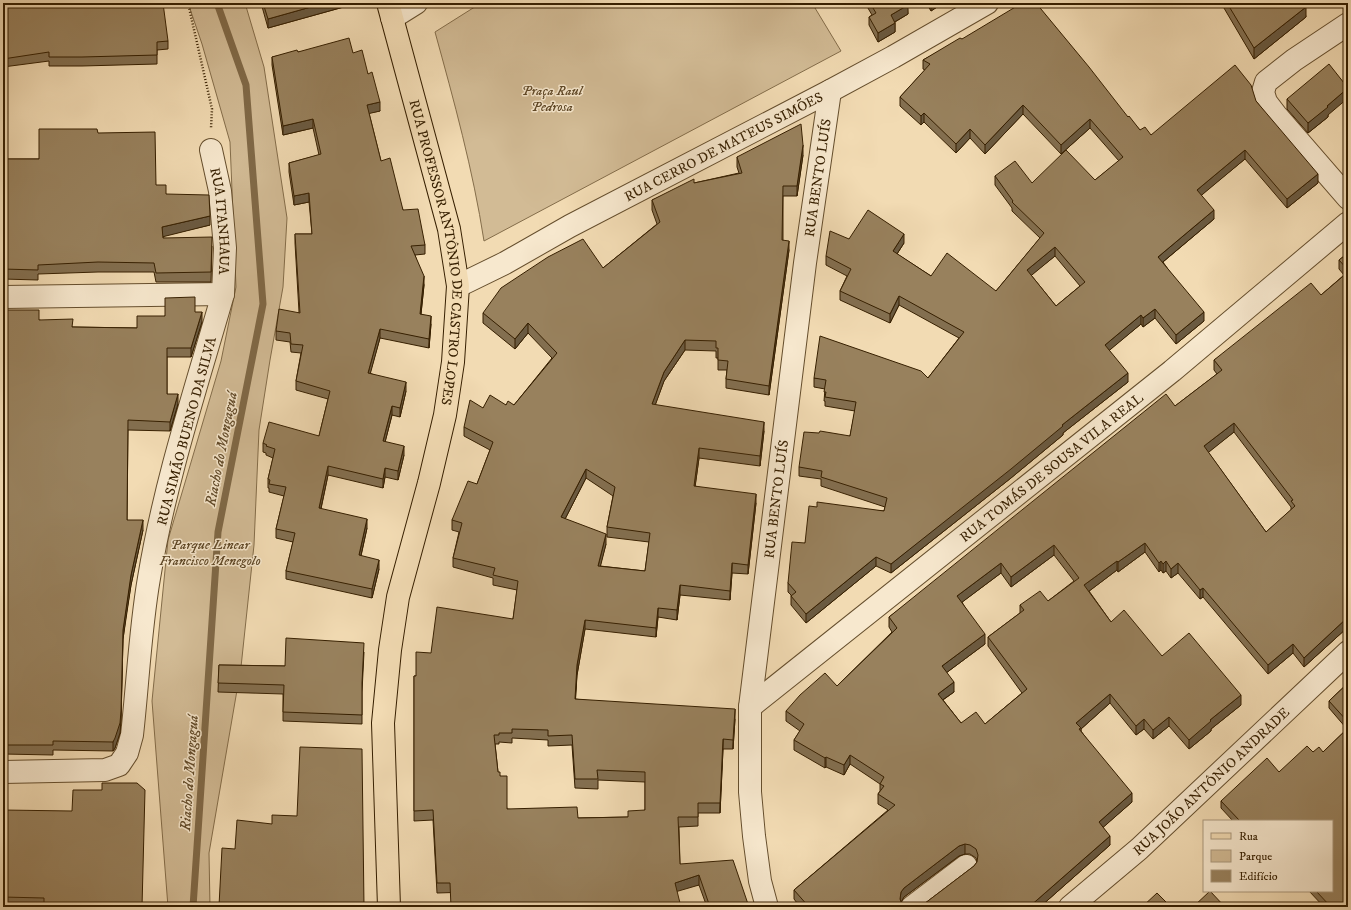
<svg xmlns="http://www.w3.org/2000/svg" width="1351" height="910" viewBox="0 0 1351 910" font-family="'IM FELL DW Pica',serif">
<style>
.green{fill:#d2bb95;stroke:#846d4a}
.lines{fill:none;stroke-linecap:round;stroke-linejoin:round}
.stream{stroke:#806947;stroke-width:7}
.minor-casing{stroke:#654e2d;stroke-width:24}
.major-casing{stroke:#361f00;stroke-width:24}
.path{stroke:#361f00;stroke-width:2.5;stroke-dasharray:1 2;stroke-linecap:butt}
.minor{stroke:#f7e8ce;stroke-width:22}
.major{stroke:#f2dbb3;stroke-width:22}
.wall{fill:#836f50;stroke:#361f00;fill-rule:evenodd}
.shaded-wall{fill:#6a5a41;stroke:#361f00}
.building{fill:#98815d;stroke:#361f00;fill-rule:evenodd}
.labels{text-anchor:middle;stroke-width:3;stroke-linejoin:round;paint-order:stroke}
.park-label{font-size:14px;font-style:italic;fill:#5d4625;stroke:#f7e8ce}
.street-label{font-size:14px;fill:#361f00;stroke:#f7e8ce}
.water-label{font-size:15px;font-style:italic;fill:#614a29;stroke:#f7e8ce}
</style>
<rect width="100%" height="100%" fill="#f2dbb3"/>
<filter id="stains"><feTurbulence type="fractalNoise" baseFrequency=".005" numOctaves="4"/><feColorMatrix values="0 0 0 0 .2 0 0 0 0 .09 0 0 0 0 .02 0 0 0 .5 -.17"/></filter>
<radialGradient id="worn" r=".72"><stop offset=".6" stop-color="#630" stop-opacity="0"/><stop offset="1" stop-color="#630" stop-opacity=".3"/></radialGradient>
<path class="green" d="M188,3h57l19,64 23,151 -4,69 -13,73 -11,70 -5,115 -13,122 -32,186 1,54h-42l-16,-206 16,-161 53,-179 15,-74 -6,-145 -28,-98z
M481,3h331l29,48 -357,190c-11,-71 -30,-140 -49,-209z"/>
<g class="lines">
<path class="stream" d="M193,907l25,-375 45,-228 -17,-219 -29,-82"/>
<g class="minor-casing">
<g id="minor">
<path d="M392,18l24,-15"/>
<path d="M1348,24l-54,36 -28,22 -3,10 3,10 10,13 72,83"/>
<path id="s1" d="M211,150l9,41 5,57 -2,46"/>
<path id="s2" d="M458,286l47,-23 65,-37 260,-135 63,-34 94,-54"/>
<path d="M3,297l220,-3c-27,94 -58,187 -74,284 -9,52 -11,104 -17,157l-5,18 -8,12 -14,5 -102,2"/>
<path id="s3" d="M750,707l422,-336 176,-148"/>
<path id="s4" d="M767,907l-7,-26 -6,-45 -4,-44v-85l55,-444 25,-172"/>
<path d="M912,907l54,-41"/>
<path id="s5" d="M1070,907l69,-58 209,-197"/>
</g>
</g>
<g class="major-casing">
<g id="major">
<path id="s6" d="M388,3l61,226 9,57 -5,76 -8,53 -16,68 -31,114 -8,53 -7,73 6,184"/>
</g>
</g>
<path class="path" d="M188,3l24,106 -1,19"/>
<use href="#minor" class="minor"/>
<use href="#major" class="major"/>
</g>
<path class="wall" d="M3,3l165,38v8l-11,1v14l-75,2h-33v-5l-46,6z
M261,3h97l-90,25z
M865,3h42l1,11 -13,8v10l-17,10 -9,-17v-8l3,-2z
M926,3h17l-12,8z
M1221,3h82l3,14 -52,42z
M962,39l166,78 12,13 11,5 105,-34 62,82 -31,25 -42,-49 -44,36 13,24 -51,43 41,59 -28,23 -21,-26 -12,9 -2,-3 -32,26 19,32 -65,51v2l-52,43 -120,95 -15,-7 -70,57 -15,-18v-10l-3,-3v-9l17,-40 12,-36 67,4 1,-4 -64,-21v-7l-22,-3v-9l51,-31 5,-25 -30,-5v-5h-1l1,-12 -11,-2v-9h114l31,-40 -60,-33 -9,18 -50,-23v-9l7,-15 -21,-11v-9l23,-17 55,4 -7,11 34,22 65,15 44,-53 -28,-27v-3l-17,-23v-9l37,7 63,-3 24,-19 -29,-33 -29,26 -38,-40 -38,40 -15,-16 -14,15 -32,-31 -3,3 -21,-19v-9l25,-27 -2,-1v-9zM1055,256l25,30 -24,20 -25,-31z
M298,52l55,1 15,21 12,37 -11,2 12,48 22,49 22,35v9l-10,1 9,30 -3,29 10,10 -2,24 -49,-10 -10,35 36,18 -6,26 -8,-2 -7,27 19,13 -6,25 -13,-3 -2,11 -55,-13 -7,34 46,19 -6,28 18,13 -7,29 -86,-19v-8l7,-29 -17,-4v-9l8,-33 -15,-4v-4h-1v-9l5,-21 -7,-3v-2l-3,-1v-9l56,-7 9,-37 -32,-9v-9l5,-28 -10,-1 -1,-10 -14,-2v-9l23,-19 -4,-69v-9h17l-3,-32 -15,3 -5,-33v-9l30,-8 -6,-27 -30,7 -11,-70v-8z
M1287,99l41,16v2l-20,16 -21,-24z
M803,155l-6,41h-14v44l6,10 -20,145 -43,-7v-9l1,-9h-9v-12h-2v-7l-31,-1 -21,31 -9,24 109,26 -4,35 -61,-8 -4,28 61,17 -8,71 -16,-1 -2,27 -50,-5 -3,25 -19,-3 -2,20 -71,-8 -8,46 -2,24 160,20 -2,30h-10l-3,64h-22v13l-19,1 1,37 69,43h-42l-8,-22 -262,8 -4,-73 -19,1v-145h2l15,-23 82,-34 4,-29 -24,-5v-7l-40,-11v-9l6,-26 -7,-2v-10l25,-36 13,-34 -26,-14v-9l19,-19 23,-3h8l38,-47 -24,-25 -13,16 -32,-26v-10l120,-45 54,-44 -5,-14v-10l42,-17 45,-10 -2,-6v-10zM586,478l27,18 -6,31v10l42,5 -4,29 -45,-5 6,-22 -41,-25zM512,738l36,2v6l24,-1 3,43 23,1v-9l47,2v28l-17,7 -50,1 -71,-9 -7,-33 -2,-4 -3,-28h4v-2l13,1z
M3,159h36l117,26 10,9 44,31 -47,11v2l49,8 -1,36h-55l-2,-10h-56l-60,2v6l-35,-1z
M1348,253v374l-44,40 -11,-14 -25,21 -65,-77 -3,2 -22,-26 -7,5 -5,-7 -3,2 -2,-3 -2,2 -14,-20 -27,20 -1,-2 -28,21 22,31 51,34 79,49 -30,24v2l-22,18 -20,-23 -16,13 -9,-10 -8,6 -26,-32 -29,26v2l51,71 -29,25 7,18 -70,62h-120l54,-41 3,-4 -1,-4 -6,-4h-5l-6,2 -55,41 -3,5 1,3 3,2h-105l-6,-8v-9l94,-80 -10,-6v-10l2,-3v-7l-30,-20 -6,11 -18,-8 -1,1 -31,-18v-10l6,-9 -14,-10v-10l51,-25 55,-54 -3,-5v-10l286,-211 42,-32 -3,-4v-10l107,-65 23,-20 -5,-6v-9zM1234,432l57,75v3l-25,22 -58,-80zM1054,555l20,26 -26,20 -28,4v8l-32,24v9l34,47 -37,31 -24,-1 -18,-23 11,-8 -8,-19 39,-29 -23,-42 39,-29 10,14z
M3,310l36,10 34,7 64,1 28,-12 30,-4 7,10 -11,35h-24v37l11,10 -8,27 -42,-1 -1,90 16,10 -12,55 -5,31 -3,23 -2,81 -1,13 -5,15 -2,3 -60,-1v5l-50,-1z
M364,652l-2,40v32l-79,-3v-27l-65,-2 1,-27 66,1z
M1348,683v224h-24l-15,-16h23v-70h-99l-12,-13v-7l58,-29 34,-20h10l24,-23 -18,-21v-7z
M3,810l139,97h-139z"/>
<path class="shaded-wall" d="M325,3h33l-90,25v-9z
M931,3h12l-12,8z
M908,5v9l-17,10v-9z
M1306,7v10l-52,42v-11z
M895,23v9l-17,10v-9z
M1348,88v10l-20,17v2l-20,16v-10l19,-17z
M380,102v9l-13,3v-9z
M1023,105v9l-38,40v-9z
M924,113v9l-3,3v-9z
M313,119v9l-30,7v-9z
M1090,119v9l-29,26v-9z
M970,129v9l-14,15v-9z
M803,145v10l-6,41v-10z
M1245,150v9l-48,40v-9z
M1318,174v9l-31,25v-9z
M309,193v9l-15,3v-9z
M1214,210v9l-56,47v-9z
M210,216v9l-48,12v-10z
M904,234v9l-11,17v-9z
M789,241v9l-20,145v-9z
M1055,247v9l-28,23v-9z
M424,276v9l-4,38v-9z
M899,296v9l-9,18v-9z
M1155,309v9l-12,9v-9z
M202,312v10l-11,35v-9z
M1204,312v9l-28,23v-9z
M1141,315v9l-36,30v-9z
M431,316v8l-2,24v-9z
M528,323v10l-13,16v-10z
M380,329v9l-12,44v-9z
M685,340v10l-21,31 -12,33v-10l12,-32z
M1128,373v9l-65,51v2l-52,43 -120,95v-9l171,-139z
M406,382v9l-6,26v-9z
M178,394v10l-8,27v-9z
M392,406v9l-9,35v-9z
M764,422v9l-4,35v-10z
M1234,423v9l-30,24v-10z
M404,446v9l-6,25v-9z
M699,448v10l-5,37v-9z
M328,466v9l-9,42v-9z
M385,468v9l-2,11v-9z
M586,469v9l-25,49v-10z
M756,494v9l-8,71v-9z
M367,519v9l-8,36v-9z
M143,520v10l-12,55 -8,54 -2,81 -1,13 -5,15 -2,3v-9l10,-112 8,-55z
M606,534v10l-8,32v-10z
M1145,543v9l-27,20v-10z
M1054,545v10l-43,32v-10z
M876,557v9l-70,57v-9z
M379,560v9l-7,29v-9z
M1117,561v9l-33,25v-10z
M1161,561v9l-2,2v-9z
M1166,561v10l-3,2v-9z
M732,563v10l-2,27v-9z
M1001,563v10l-44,33v-10z
M1178,563v10l-7,5v-9z
M680,585v10l-3,25v-10z
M1203,588v9l-3,2v-9z
M658,608v9l-2,20v-9z
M1348,617v10l-44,40v-9z
M585,620v9l-8,46 -2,33 2,-43z
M985,634v10l-43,32v-10z
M1293,644v9l-25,21v-9z
M954,682v10l-16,11v-9z
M1110,694v9l-29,26v9l-5,-15z
M1241,695v10l-30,24v2l-22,18v-9l21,-20z
M735,709v10l-2,30v-9z
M1169,717v9l-16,13v-9z
M1144,719v10l-8,6v-9z
M723,739v10l-3,64v-10z
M850,755v9l-6,11v-10z
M826,757v10l-1,1v-10z
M1132,793v9l-33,29v-9z
M1110,836v9l-70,62h-11z
M965,844v10l-6,2 -55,41 -3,5 -1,-3 1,-7 3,-4 55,-42z
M699,875v10l-24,7v-9z"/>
<path class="building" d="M3,3h160l5,38 -11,1v13l-75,2h-33v-5l-46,7z
M263,3h62l-57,16z
M870,3h37l1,2 -17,10 4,8 -17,10 -9,-16 7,-4z
M1022,3h14l53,64 39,50 1,-1 11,14 5,-3 6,8 84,-70 16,20 5,16 62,73 -31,25 -42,-49 -48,40 17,20 -56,47 46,55 -28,23 -21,-26 -12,9 -2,-3 -36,30 23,28 -66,52 1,1 -52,43 -120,95 -15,-7 -70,57 -15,-18 5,-4 -8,-9 4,-41 13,1 4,-37 8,1v-5l67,9 3,-13 -66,-21 1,-6 -23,-4 5,-35 15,1 1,-2 30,5 6,-34 -31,-5 1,-5h-2l2,-12 -12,-2 6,-42 101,35 7,7 36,-46 -65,-36 -9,18 -50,-23 11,-22 -25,-13 4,-25 19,8 19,-29 36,24 -11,17 38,25 16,-23 49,38 48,-58 -32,-31 1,-1 -18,-25 20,-15 17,22 34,-33 29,30 28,-23 -33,-38 -29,26 -38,-40 -38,40 -15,-16 -14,15 -32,-31 -3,3 -21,-19 30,-33 -7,-4 37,-22 2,1zM1055,247l30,35 -29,24 -29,-36z
M1227,3h76l3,4 -52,41z
M349,38l4,15 9,-3 6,24 4,-2 8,30 -13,3 14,56 9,-3 13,52 15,-1 7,36 -14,1 13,30 -4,38 11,2 -2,23 -49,-10 -12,44 38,9 -6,26 -8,-2 -9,35 21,5 -6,25 -13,-3 -2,11 -55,-13 -9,42 48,11 -8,36 20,5 -7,29 -86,-18 9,-38 -19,-4 10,-42 -17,-3 1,-4 -2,-1 7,-30 -9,-3 1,-1 -4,-2 6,-21 50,14 11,-45 -34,-10 7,-36 -12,-1 -1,-11 -14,-2 3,-22 21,4 -5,-79h17l-3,-41 -15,3 -5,-33 32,-9 -8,-35 -30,7 -11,-69 25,-7 1,2z
M1329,64l19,24 -21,18 1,1 -20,16 -21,-24z
M801,124l2,21 -6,41h-14l-1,54 7,1 -20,145 -43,-7 2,-18 -10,-1v-12h-2v-7l-31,-1 -21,32 -12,32 112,18 -4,34 -61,-8 -5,38 62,8 -8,71 -16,-2 -2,28 -50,-6 -3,25 -19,-2 -2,20 -71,-8 -8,45 -2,34 160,10 -2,31 -10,-1 -3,64h-22v14h-20l2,47 53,-4 16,47h-39l-11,-32 -24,8 6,24h-230l-1,-24h-13l-4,-73 -19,1v-135h2v-24l15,1 6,-46 76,12 5,-38 -25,-6 2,-7 -42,-10 9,-35 -10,-3 16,-39 9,3 16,-42 -29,-15 6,-27 13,8 7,-13 16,10 2,-4 6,4 43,-52 -29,-30 -13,16 -32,-26 18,-25 47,-31 35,-18 20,29 57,-46 -8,-22 42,-21v4l48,-10 -5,-16zM586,469l29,18 -8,40 43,6 -5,38 -47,-5 8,-32 -45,-17zM512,729l36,1v6l24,-1 3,44h23l-1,-9 48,2v38l-17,1v6l-50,1 -1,-11 -70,2v-33h-7v-4h-2l-4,-37h5v-2h13z
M39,129h58l1,4 57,-1 1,53h10v9l43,1 1,21 -48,11 1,11 49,-1 -1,35 -55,1 -2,-10 -56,-1 -60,3v5l-35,-1v-110h36z
M1348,253v17l-9,-10z
M1348,272v345l-44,41 -11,-14 -25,21 -65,-77 -3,2 -22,-27 -7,6 -5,-8 -3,3 -2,-3 -2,2 -14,-20 -27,19 -1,-1 -33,24 27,37 13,-12 38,46 27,-23 52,62 -31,25 1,1 -22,19 -20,-23 -16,13 -9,-11 -8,7 -26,-32 -34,29 5,5 -2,1 53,64 -33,29 11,14 -81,71h-109l54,-41 3,-4 1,-7 -2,-6 -6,-4 -5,-1 -6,2 -55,42 -3,4 -1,7 2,6 3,2h-96l-15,-17 101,-85 -17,-11 6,-8 -4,-2 4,-7 -34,-22 -6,10 -18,-8 -1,1 -31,-18 10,-16 -18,-13 14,-16 25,-22 12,13 60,-58 -8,-11 277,-223 9,12 47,-36 -8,-10 97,-77 10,12zM1234,423l59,77 -2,1 4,5 -29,26 -62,-86zM1054,545l25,33 -31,23 -8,-10 -20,14 4,5 -36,27 39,52 -42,35 -9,-12 -15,11 -23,-29 16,-12 -12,-16 43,-32 -28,-38 44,-33 10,14z
M195,297v15h7l-11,36h-24v46h11l-8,28 -42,-2 -1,100h16l-12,55 -8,55 -2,81 -1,12 -5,15 -2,4 -60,-1v4h-50v-435h36v10l34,-1 -1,8 65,1v-12h28v-18z
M286,638l78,5 -2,40v32l-79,-3 1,-27 -66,-2 1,-18 66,1z
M1348,683v39l-19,-21z
M1348,728v177l-2,-1 -3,3h-12l-15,-16h16v-70h-92l-19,-20 46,-43 12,14 28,-26 6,6 6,-5 4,5z
M300,747l62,2 2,158h-127l-18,-1 3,-58 13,1 2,-29 35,4v-9l25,1z
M102,783h35l8,7 -3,117h-98v-9l-41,-1v-87l69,1 1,-21h29z
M1210,891l15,16h-32z
M1157,893l14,14h-29z"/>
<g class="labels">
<g class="park-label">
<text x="552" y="95">Praça Raul<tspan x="552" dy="16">Pedrosa</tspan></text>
<text x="210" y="549">Parque Linear<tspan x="210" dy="16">Francisco Menegolo</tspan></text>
</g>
<g class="street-label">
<text dy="5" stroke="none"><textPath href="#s2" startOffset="300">RUA CERRO DE MATEUS SIMÕES</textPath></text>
<text dy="5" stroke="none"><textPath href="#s4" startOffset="735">RUA BENTO LUÍS</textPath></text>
<text dy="5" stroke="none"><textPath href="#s1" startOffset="72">RUA ITANHAUA</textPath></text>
<text dy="5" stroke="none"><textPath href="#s6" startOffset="256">RUA PROFESSOR ANTÔNIO DE CASTRO LOPES</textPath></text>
<text transform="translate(186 431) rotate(-75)" y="5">RUA SIMÃO BUENO DA SILVA</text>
<text dy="5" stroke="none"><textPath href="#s3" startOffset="385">RUA TOMÁS DE SOUSA VILA REAL</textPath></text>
<text dy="5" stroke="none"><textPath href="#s4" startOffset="411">RUA BENTO LUÍS</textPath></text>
<text dy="5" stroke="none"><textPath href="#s5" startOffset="189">RUA JOÃO ANTÔNIO ANDRADE</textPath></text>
</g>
<g class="water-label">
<text transform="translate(221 449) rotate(-79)" y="5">Riacho do Mongaguá</text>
<text transform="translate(189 773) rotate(-86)" y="5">Riacho do Mongaguá</text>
</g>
</g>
<rect width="1351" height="910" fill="none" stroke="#f2dbb3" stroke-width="16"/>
<rect x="4" y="4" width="1343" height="902" fill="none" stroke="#361f00" stroke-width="2"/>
<rect x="8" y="8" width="1335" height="894" fill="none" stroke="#361f00"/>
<rect x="1203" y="820" width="130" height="72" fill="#f7e8ce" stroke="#aa987c"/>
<rect x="1211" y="833" width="20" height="6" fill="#f2dbb3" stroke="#aa987c"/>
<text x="1239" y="840" font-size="12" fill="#361f00">Rua</text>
<rect x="1211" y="850" width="20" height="12" fill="#d2bb95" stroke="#aa987c"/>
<text x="1239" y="860" font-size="12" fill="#361f00">Parque</text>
<rect x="1211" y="870" width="20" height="12" fill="#98815d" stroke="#aa987c"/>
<text x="1239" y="880" font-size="12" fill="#361f00">Edifício</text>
<rect width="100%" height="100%" filter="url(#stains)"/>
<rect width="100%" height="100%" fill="url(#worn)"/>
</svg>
